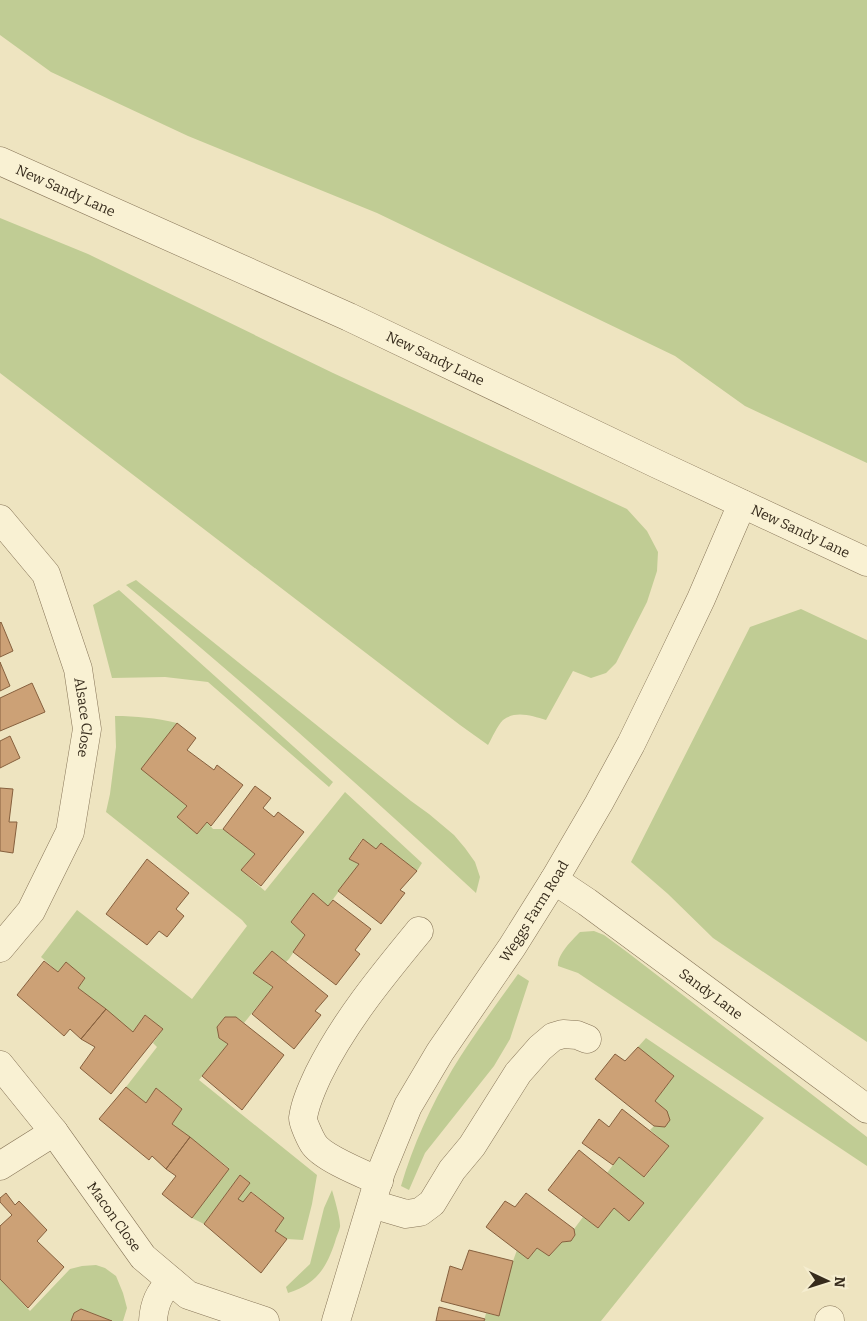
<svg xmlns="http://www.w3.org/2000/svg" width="867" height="1321" viewBox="0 0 867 1321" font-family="Bitter,serif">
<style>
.green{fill:#c0cc94}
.building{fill:#cca176;stroke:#86603e}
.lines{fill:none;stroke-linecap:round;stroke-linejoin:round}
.minor-casing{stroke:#877558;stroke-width:29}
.minor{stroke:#f9f1d3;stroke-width:28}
.labels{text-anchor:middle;stroke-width:4;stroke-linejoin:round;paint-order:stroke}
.street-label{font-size:14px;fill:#362b1c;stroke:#f5edcf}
</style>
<rect width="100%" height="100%" fill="#eee4c0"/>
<path class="green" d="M0,0h867v463l-122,-57 -70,-50 -298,-143 -189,-77 -137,-64 -51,-37z
M0,218l88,36 245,119 294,136 20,22 11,21 -1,19 -10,31 -31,61 -10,10 -15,5 -18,-7 -27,49c-14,-4 -30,-10 -43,0 -6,6 -11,18 -15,25l-28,-20 -460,-352z
M136,580l275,221 18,13 25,21 11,13 10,14 5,15 -4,16c-114,-105 -230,-209 -350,-308z
M119,590l214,192 -4,5 -121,-105 -43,-5 -53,1 -19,-73z
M801,609l66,31v402l-154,-104 -45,-44 -37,-32 119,-235z
M115,716c21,0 41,2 62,7l-35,46 45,37 -10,11 20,17 10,-12 6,7h10l32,25 -14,16 24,21 80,-99 77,71 -5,8 -36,-28 -5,6 -14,-10 -13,20 10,5 -31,42 -15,-12 -22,28 14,13 -16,24 -3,3 -14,-11 -19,22 20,14 -29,36 -8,-6h-11l-8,10 2,11 9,6 -29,36 118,95 -5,29 -9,36 -16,-1 -12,-8 9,-13 -32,-26 -9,10 -5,-3 12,-16 -10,-8 -36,49 -12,-6 37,-50 -57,-44 10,-15 -26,-21 -10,15 -20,-16 31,-40 -4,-4 10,-14 -18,-14 -12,17 -55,-44 7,-10 -19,-15 -8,9 -17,-15 36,-47 115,89 55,-73 -5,-6 -136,-108 4,-18 6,-47z
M594,931l10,4 23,17 240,185v29l-289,-193 -20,-7c-1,-11 14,-26 22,-34z
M518,974l11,7 -19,58 -16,27 -69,87 -16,37 -8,-4c12,-41 30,-80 51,-116 20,-33 44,-65 66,-96z
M646,1038l118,80 -163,203h-117l2,-8 12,3 15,-55 4,-11 11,9 9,-11 12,8 13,-14 9,-1 4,-6 -1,-6 9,-12 15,11 16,-20 15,13 15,-18 -37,-30 12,-16 26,20 24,-31 -19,-16 4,-4 11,1 2,-16 -12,-10 19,-25 -36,-29z
M332,1190c2,7 9,30 8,37 -1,5 -4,10 -5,15 -9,27 -19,42 -47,51l-2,-6 24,-23 14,-56z
M96,1265l9,3 11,8 7,17 4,15 -4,13h-11l-31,-12 -7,4 -3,8h-71v-42l30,32 40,-42 12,-3z"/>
<path class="building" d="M1,622l12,29 -13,6v-34z
M0,662l10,24 -10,5z
M32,683l13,29 -45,19v-33z
M177,723l19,15 -9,12 27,20 3,-5 26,20 -32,41 -4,-4 -10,12 -20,-17 10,-11 -46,-37z
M10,736l10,22 -20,10v-27z
M255,786l16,12 -8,10 11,9 4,-5 26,20 -43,54 -20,-16 14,-16 -32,-25z
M0,788l13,1 -4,33h8l-4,31 -13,-2z
M363,839l13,10 5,-6 36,28 -17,19 5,3 -24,31 -43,-33 21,-27 -10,-5z
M147,859l42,34 -13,16 8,7 -17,21 -8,-6 -12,14 -41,-31z
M313,893l15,13 5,-6 38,29 -16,21 5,4 -24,31 -43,-33 12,-17 -14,-13z
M272,951l56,45 -13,15 6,4 -27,34 -42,-35 21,-27 -20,-14z
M44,961l14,11 8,-10 19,16 -7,10 28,21 -25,30 -11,-10 -6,7 -47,-41z
M106,1009l27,23 12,-17 18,14 -52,65 -31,-26 15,-21 -14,-8z
M225,1017h11l48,38 -42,55 -40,-34 26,-32 -9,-6 -2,-11z
M638,1047l36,29 -19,25 12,10 3,9 -5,7 -11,-1 -59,-47 20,-25 10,7z
M126,1087l20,16 10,-15 26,21 -10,15 18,13 -24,32 -14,-13 -3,4 -50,-41z
M622,1109l47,37 -25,31 -25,-20 -6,8 -31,-22 17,-24 10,8z
M190,1137l39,32 -37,49 -30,-24 14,-18 -10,-7z
M579,1150l65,53 -15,18 -15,-13 -16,20 -50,-38z
M240,1175l10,8 -12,16 5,3 8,-10 33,26 -9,13 12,8 -26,34 -57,-49z
M6,1193l9,12 4,-4 28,29 -10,11 27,26 -36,41 -28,-29v-53l12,-11 -12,-13v-4z
M526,1193l48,36 1,6 -4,6 -9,1 -13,14 -12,-8 -9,11 -42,-32 19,-26 10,6z
M469,1250l44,11 -14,55 -58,-15 9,-35 12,4z
M439,1307l46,12 -1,2h-48z
M81,1309l31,12h-41l3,-8z"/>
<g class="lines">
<g class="minor-casing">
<g id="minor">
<path id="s1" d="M0,161l349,156 308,147 210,98"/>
<path id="s2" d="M0,519l46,55 32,95 9,60 -17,103 -39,79 -31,37"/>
<path id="s3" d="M554,880l33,22 280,207"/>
<path id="s4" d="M0,1065l54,67 89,125 45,38 77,26"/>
<path d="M0,1166l54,-34"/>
<path d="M379,1181c-16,-7 -58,-24 -66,-38 -3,-5 -10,-20 -10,-25 2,-15 9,-30 15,-43 26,-53 64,-99 101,-144"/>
<path d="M372,1204l34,10 14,-2 12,-9 20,-33 20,-24 46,-73 22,-25 13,-11 10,-3 14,1 10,4"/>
<path d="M153,1321c1,-17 6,-28 18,-40"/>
<path id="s5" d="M336,1321l45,-149 27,-66 32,-54 72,-105 42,-67 45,-77 32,-59 37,-76 33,-69 41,-95"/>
<path d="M829,1321l1,-1"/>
</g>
</g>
<use href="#minor" class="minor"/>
</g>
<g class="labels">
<g class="street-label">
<text dy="5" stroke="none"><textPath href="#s1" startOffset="72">New Sandy Lane</textPath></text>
<text dy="5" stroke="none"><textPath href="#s1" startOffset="478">New Sandy Lane</textPath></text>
<text dy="5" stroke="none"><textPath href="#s1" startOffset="882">New Sandy Lane</textPath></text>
<text dy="5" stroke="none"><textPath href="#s2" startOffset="221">Alsace Close</textPath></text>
<text dy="5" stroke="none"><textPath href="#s5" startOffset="459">Weggs Farm Road</textPath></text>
<text dy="5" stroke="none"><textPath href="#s3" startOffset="194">Sandy Lane</textPath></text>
<text dy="5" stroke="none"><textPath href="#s4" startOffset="190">Macon Close</textPath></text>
</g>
</g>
<g transform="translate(827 1281) rotate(94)" stroke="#f5edcf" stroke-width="4" paint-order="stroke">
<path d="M0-4L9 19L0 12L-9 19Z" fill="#362b1c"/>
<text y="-8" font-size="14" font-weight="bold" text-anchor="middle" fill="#362b1c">N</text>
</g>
</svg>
